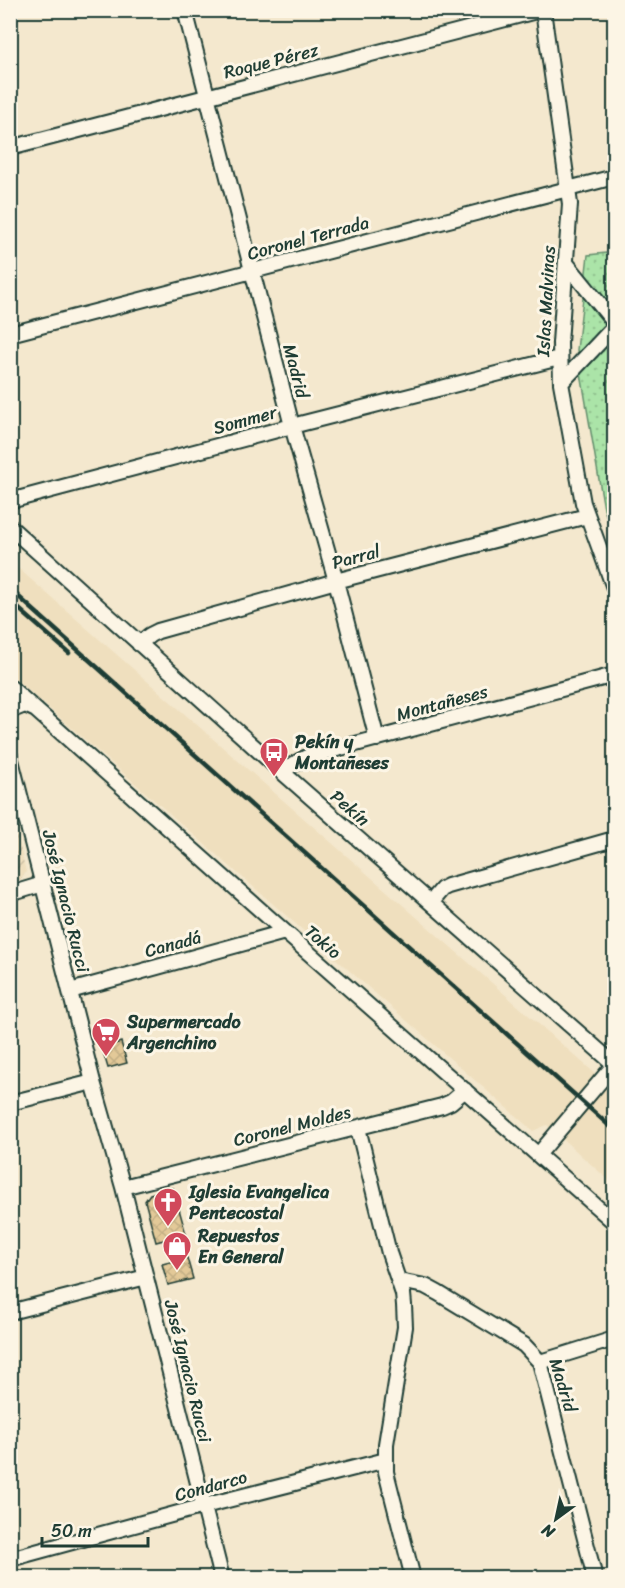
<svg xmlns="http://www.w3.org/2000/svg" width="625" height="1588" viewBox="0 0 625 1588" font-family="Sriracha,sans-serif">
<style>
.built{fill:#efdfbe}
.industrial{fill:url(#industrial-furrows)}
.park{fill:url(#park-dots);stroke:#65906e;stroke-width:1.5}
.building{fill:url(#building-cross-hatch);stroke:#1f3d34;stroke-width:1.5}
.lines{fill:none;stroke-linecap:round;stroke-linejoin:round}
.minor-casing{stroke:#1f3d34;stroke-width:18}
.minor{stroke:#fcf5e5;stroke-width:14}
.rail{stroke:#1f3d34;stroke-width:4.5}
.labels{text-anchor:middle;stroke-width:6;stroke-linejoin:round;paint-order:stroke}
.street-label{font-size:18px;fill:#1f3d34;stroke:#fcf5e5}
.poi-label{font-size:18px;font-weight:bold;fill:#1f3d34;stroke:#fcf5e5;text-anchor:start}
</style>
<defs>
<pattern id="industrial-furrows" width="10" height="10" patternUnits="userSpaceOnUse" patternTransform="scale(1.5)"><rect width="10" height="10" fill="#efdfbe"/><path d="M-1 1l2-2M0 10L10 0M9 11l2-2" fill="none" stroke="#ccc0a4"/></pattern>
<pattern id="park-dots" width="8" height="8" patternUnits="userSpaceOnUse" patternTransform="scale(1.5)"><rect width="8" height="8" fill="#abe4a8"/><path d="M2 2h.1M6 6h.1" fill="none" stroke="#93c491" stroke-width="1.8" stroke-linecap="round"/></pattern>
<pattern id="building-cross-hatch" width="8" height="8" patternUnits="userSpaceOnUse" patternTransform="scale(1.5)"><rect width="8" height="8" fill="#e3c998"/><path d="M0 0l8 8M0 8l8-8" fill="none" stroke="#c2ae84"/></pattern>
</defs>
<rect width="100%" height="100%" fill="#f4e8ce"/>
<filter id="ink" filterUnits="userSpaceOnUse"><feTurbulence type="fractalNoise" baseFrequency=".0167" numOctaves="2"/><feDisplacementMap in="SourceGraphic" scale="12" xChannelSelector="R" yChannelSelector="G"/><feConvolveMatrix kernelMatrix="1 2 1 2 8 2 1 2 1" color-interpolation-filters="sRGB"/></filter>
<g filter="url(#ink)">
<path class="built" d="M11,562l603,528v95l-67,-60 -14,6 -522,-456z"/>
<path class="industrial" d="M10,804l16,68 -5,7 -10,3z"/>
<path class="park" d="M606,253l8,7v277l-10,-28 -27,-159 11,-95z"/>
<path class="building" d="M121,1042l6,21 -19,5 -6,-20z
M173,1188l13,46 -30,8 -11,-41 5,-7z
M187,1258l6,21 -25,6 -6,-21z"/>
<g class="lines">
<g class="minor-casing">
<path id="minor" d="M185,10l107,416 44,155 41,158
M543,10l27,194 -10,139 1,40 22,120 31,85
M10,148l530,-138
M566,263l48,59
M10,334l604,-157
M561,383l53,-56
M10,501l282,-75 267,-68
M10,527l271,244 333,293
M139,644l11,-9 8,-4 178,-50 251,-65
M10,687l275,245 329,290
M10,711l15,-6 11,5
M10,756l83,326 30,105 99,391
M281,771l26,-14 307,-82
M10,894l33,-10
M431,902l11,-13 6,-3 166,-47
M70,991l215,-59
M10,1103l83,-21
M358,1128l31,125 14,41 1,11 1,22 -19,117v28l27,106
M538,1155l76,-90
M123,1187l319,-81 9,-4 14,-12
M399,1281l26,5 13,7 86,52 16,17 55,216
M10,1312l136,-35
M540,1362l74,-23
M10,1559l194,-53 182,-46"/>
</g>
<use href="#minor" class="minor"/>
<path class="rail" d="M10,589l604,541
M10,601l59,52"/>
</g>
</g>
<defs>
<g id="bus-pin" transform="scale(1.5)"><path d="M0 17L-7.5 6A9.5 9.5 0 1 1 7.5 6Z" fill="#d1495b" stroke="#fcf5e5"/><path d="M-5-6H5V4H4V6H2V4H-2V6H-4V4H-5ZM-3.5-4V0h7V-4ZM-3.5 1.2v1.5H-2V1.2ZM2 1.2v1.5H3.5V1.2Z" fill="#fff"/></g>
<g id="supermarket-pin" transform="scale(1.5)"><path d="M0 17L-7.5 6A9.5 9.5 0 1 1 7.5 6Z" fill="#d1495b" stroke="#fcf5e5"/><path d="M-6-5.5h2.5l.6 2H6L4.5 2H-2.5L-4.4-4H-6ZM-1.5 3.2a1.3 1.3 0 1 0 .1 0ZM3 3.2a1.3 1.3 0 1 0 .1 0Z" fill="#fff"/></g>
<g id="church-pin" transform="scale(1.5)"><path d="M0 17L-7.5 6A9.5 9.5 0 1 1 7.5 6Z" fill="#d1495b" stroke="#fcf5e5"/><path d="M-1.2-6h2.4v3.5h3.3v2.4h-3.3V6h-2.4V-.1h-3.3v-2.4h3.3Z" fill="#fff"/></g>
<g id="shop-pin" transform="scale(1.5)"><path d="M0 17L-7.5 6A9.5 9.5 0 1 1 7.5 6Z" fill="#d1495b" stroke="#fcf5e5"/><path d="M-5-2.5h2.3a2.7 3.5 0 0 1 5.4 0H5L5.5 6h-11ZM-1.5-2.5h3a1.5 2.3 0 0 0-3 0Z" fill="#fff"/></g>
</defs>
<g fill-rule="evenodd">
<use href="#bus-pin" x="274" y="752"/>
<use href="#supermarket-pin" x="106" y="1032"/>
<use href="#church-pin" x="168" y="1202"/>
<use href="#shop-pin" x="177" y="1246"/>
</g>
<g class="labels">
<g class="street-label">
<text transform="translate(271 61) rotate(-14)" y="6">Roque Pérez</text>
<text transform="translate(308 238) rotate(-15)" y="6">Coronel Terrada</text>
<text transform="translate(546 301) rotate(-87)" y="6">Islas Malvinas</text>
<text transform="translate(296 371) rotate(75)" y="6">Madrid</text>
<text transform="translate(245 420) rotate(-15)" y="6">Sommer</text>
<text transform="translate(356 557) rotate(-15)" y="6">Parral</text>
<text transform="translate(442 703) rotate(-15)" y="6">Montañeses</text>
<text transform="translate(350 808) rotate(41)" y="6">Pekín</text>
<text transform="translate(66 901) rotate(76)" y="6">José Ignacio Rucci</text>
<text transform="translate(323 942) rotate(41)" y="6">Tokio</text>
<text transform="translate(173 944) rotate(-15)" y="6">Canadá</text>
<text transform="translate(292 1126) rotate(-14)" y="6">Coronel Moldes</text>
<text transform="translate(188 1371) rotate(76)" y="6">José Ignacio Rucci</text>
<text transform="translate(563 1385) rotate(73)" y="6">Madrid</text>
<text transform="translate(211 1486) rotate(-15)" y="6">Condarco</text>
</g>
<g class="poi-label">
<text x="295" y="748">Pekín y<tspan x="295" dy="21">Montañeses</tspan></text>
<text x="127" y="1028">Supermercado<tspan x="127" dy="21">Argenchino</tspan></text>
<text x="189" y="1198">Iglesia Evangelica<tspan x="189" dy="21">Pentecostal</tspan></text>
<text x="198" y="1242">Repuestos<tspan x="198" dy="21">En General</tspan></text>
</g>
</g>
<rect width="625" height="1588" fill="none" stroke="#fcf5e5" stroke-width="36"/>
<rect x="18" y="18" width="589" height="1552" fill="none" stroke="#1f3d34" stroke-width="2" filter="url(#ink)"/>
<g transform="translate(556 1519) rotate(213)" stroke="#fcf5e5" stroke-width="4.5" paint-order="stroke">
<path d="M0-4.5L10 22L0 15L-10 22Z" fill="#1f3d34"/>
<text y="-9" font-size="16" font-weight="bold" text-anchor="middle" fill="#1f3d34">N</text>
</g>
<path d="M42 1537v9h106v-9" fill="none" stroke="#1f3d34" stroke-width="3"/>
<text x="51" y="1537" font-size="18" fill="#1f3d34" stroke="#fcf5e5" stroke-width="4.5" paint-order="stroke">50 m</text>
</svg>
